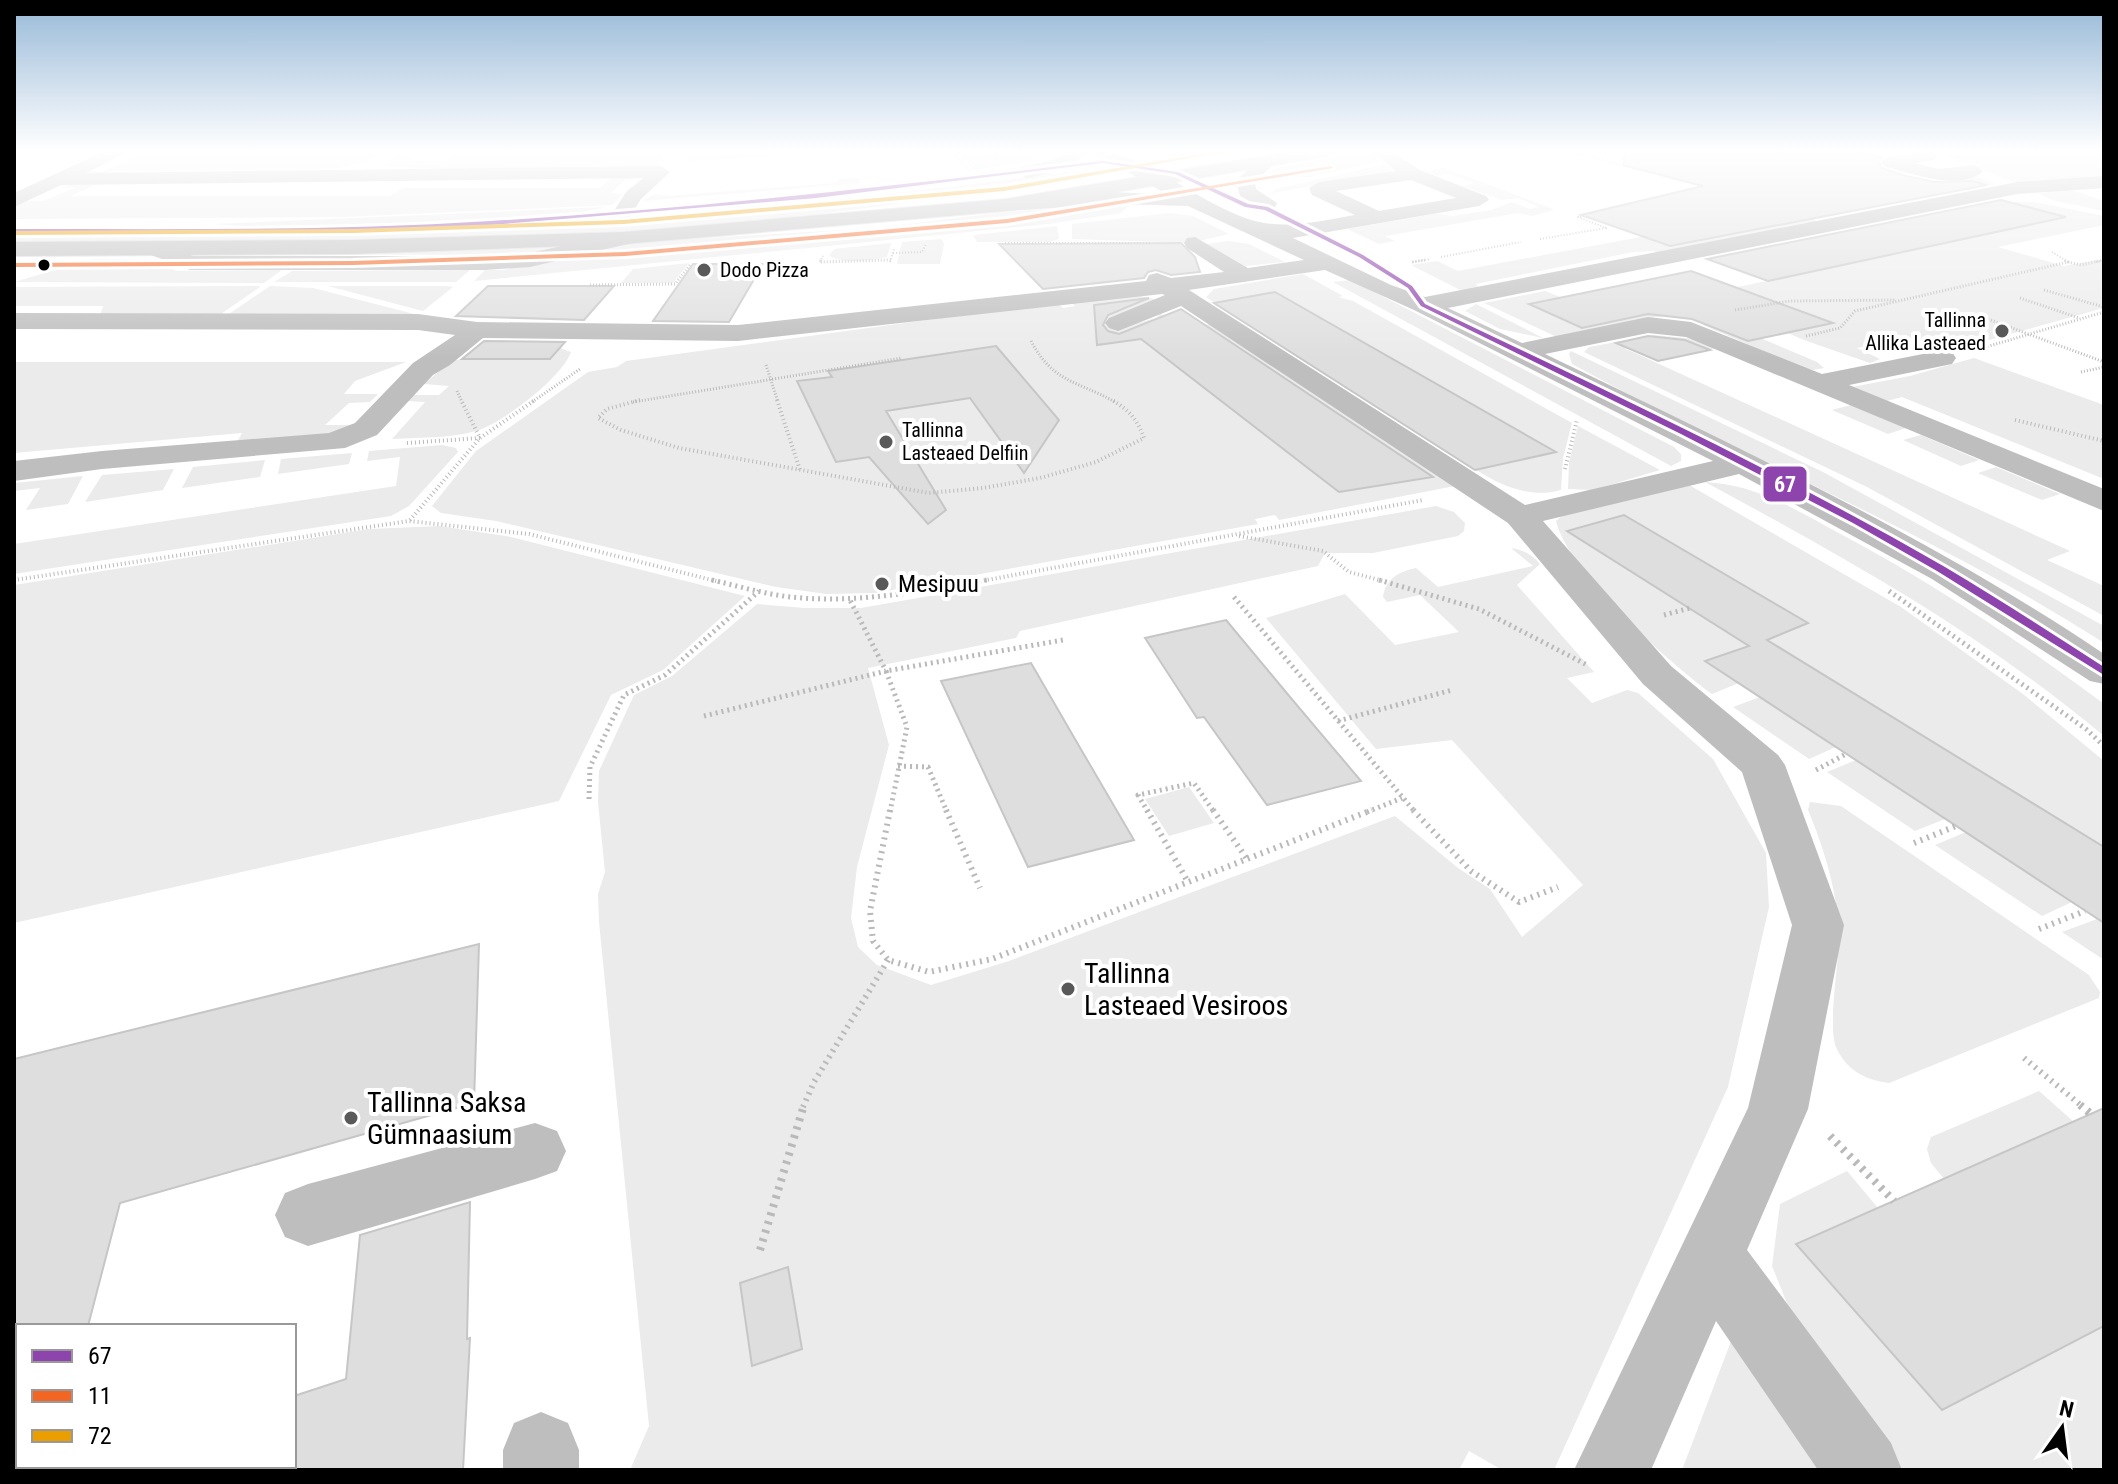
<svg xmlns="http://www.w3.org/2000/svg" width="2118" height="1484" viewBox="0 0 2118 1484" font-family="'Roboto Condensed',sans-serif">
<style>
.green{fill:#ebebeb}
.building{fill:#dedede;stroke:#c6c6c6;stroke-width:2}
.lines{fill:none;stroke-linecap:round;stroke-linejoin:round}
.major-casing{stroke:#dbdbdb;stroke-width:2}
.path-far5{stroke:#b9b9b9;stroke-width:2;stroke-dasharray:1 2;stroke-linecap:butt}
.path-far4{stroke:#b9b9b9;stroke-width:3;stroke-dasharray:1 2;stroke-linecap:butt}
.path-far3{stroke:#b9b9b9;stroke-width:4;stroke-dasharray:1 3;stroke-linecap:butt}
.path-far2{stroke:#b9b9b9;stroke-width:5;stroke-dasharray:2 4;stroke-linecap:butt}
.path-far1{stroke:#b9b9b9;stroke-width:6;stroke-dasharray:2 5;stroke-linecap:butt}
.path{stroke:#b9b9b9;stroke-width:8;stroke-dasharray:3 6;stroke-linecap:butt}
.minor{fill:#bebebe;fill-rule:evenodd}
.major{fill:#bebebe;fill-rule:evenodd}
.bus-1-casing{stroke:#fff;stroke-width:6}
.bus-2-casing{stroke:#fff;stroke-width:6}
.bus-3-casing{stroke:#fff;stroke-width:6}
.bus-1{fill:#8e44ad;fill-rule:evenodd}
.bus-2{fill:#f26522;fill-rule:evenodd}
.bus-3{fill:#eb9e00;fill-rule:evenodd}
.bus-dot{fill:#000;stroke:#fff;stroke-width:3}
.poi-dot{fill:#595959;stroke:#fff;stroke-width:3}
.labels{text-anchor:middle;stroke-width:8;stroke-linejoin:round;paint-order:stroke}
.far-poi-label{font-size:20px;fill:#000;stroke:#fff;text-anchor:start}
.poi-label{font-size:24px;fill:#000;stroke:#fff;text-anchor:start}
.near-poi-label{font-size:28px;fill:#000;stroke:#fff;text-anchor:start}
.line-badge{stroke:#fff;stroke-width:3}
.badge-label{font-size:22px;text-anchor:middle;font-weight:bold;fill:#fff}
</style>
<rect width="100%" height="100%" fill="#fff"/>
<path class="green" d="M149,151h238c-28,17 -55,19 -87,19 -16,0 -30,-1 -45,5v-5l-144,1 -15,5h-16l4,-5h20z
M461,151h185l18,2 -7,13 -213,3 -61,-3 14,-10 18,1 -5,4h36z
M691,151h98l-16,5 -88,6z
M956,151h74l-3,4 8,5 16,-2 -77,12z
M1362,151h8l12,10 -72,16 -53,3 21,-12z
M1923,151h181v27l-82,7 -70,-27z
M1386,164l7,5 -2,4 -119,20 4,-4z
M1098,168l8,6c-152,22 -304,46 -457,57 -211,15 -423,11 -635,11v-6c363,1 724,-18 1084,-68z
M1444,168l109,41v1l-21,6 -14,-3 -133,23 10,5 -16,3 -32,-15 88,-15 18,2 38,-6 21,-8 18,7 9,-2 -21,-9 -16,2 -39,-14 12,-3 -26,-9 -12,2 -9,-5z
M1973,175l22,9 -183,35 10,4 -151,33 -18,-5 -20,1 -157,32 5,7 -15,2 -55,-28 26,-4 21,10z
M612,177l30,1 -17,2 -14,13 12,1 -11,11 -269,12 -329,2v-14l10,-4h19l32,-13 -12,-1 8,-2 60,-3 -36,3 -24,11h319l13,-8h197z
M858,178l3,5 -219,18 13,-7 13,2 168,-13 3,-4z
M2066,188l38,13v10l-52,-11 -13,-6z
M1088,202h45l-12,11 -73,11 -574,57 11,-11h18l118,-27 254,-15z
M2007,202h27l70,14v9l-106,22 66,19 32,-6 8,2v46l-151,42 -17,-6 -9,2 -19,-9 -51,11 23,11 -10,4 -66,-23 -59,-25 34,-10 -133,13 -89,19 -73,-34 61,-12 15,6 -30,8 41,18 493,-106z
M606,207l-23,5c-121,7 -250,22 -370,12z
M1170,213l23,3 36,18 -39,9 -118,-4v-15z
M1057,226l2,13 -9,3h-73l-4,-7z
M941,239l3,5 -4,20h-43l5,-22z
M1228,241l21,3 36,18 -40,4 -38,-22z
M891,243l-4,14c-16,4 -42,7 -58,-1l5,-7z
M575,245l-50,10 -335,-1z
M93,259h53l31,12 105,-1 -18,13 -250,-1z
M689,263l-16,20h-52l12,-14z
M470,270l-14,12h-182l18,-11z
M1303,274l40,22 -5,1 15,4 219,122 -9,35 -2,32c-43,12 -79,-17 -114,-38l27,-6 31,18 49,-12 -279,-160 -41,7v17l-28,-19 8,-8z
M1351,280l323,167 7,7v7l-10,5 -338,-184z
M270,286l43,2 105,27 -192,1z
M328,286h120l5,1 -30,24z
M14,287l245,-1 1,1 -42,29h-118l3,-10h-89z
M1139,296l21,4 -49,17 12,10 33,-9 4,-4 34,11 24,-1 237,162 -176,34 -4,-5 -20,4 3,5 -383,69 -49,1 -50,-7 -280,-66 -55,-8 -9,-7 44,-55 112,-79 29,-5 9,-6 389,-53 42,-5 6,5 12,-2 -4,-4z
M1476,304l67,34 -43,-9 -35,-18z
M1709,321l16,2 92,39 7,6 -11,2 -15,-4 -95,-41z
M1654,335l41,4 22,9 -19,4 -32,-14 -42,10 446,203 -23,9 57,26v30l-237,-129 -283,-135 5,-5z
M560,348l11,4c-9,25 -62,65 -87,76 -27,11 -63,9 -92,11l33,-37 -19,-1 4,-6h29l10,-9 -25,-2 28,-24 98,-1z
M1571,351l252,121 281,154v17c-169,-109 -357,-183 -532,-279l-3,-10z
M1974,358l130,47v74l-202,-82 -19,5 -36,-14 63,-12z
M14,362h392l-51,19 -11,13h34l-8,8 -21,1 -24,22h25l-14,8 -102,14 8,-14 -228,20z
M1851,405l55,23 -18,6 -56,-24z
M1578,426l82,44 -67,20 -25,-1 1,-27z
M1921,435l58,25 -18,6 -58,-26z
M442,445l14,3 2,4 -49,54 -18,10 -377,58v-30l382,-58 4,-29 -33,4 2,-10z
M352,453l-3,11 -71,10 3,-15z
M265,460l-5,17 -78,11 11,-21z
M1996,467l64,27 -18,6 -64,-27z
M174,469l-11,21 -78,12 17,-27z
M83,476l-15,28 -42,6 14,-22 -26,3v-8z
M1705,482c51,3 86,25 130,49 95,50 183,109 269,173v32c-123,-103 -258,-178 -399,-254z
M1689,485l212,122 122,87 81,67v86l-337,-207 40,-17 -101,38 33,22 -27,11c-45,-33 -143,-121 -156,-173l8,-7z
M1436,506l18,6 11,11 -1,8 -6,5 -85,17h-48l-7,13 -298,65 -4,7 -148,30 21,77 -32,122 -6,51 7,29 19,18 54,20 78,-24 386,-145 63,52 32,21 32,48 61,-52 -131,-145 -76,9 -110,-131 79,-24 50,51 64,-13 -39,-37 -33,7 -4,-5c3,-19 16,-25 33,-29l22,19 95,-21 -22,-18c12,2 21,6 29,16l-23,21 77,87 -27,6 25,25 35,-13 11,3 75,66 53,94 3,54 -41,180 -174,383h-52l-33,-19 -10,19h-829l19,-44 -50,-504 -1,-28 7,-22 -7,-70 1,-31 35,-76 38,-19 85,-72 48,4h56z
M440,526l71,11 234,59 -82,74 -52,25 -52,106 -545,122v-338l355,-56z
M1760,697l76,50 -27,12 -76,-52z
M1856,760l89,59 -30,12 -88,-59z
M1189,787l25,36 -45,13 -24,-37z
M1810,802l31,4 248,169 11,17 -1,6 -210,85c-24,-3 -43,-13 -53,-36 -8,-19 2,-81 3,-105 0,-46 -14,-91 -31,-132z
M1966,832l106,70 -30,14 -107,-71z
M2097,919l7,5v36l-42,-28z
M2039,1091l35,31 -130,57 -13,-16 -4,-14 4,-12z
M1847,1171l31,37 226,118v144h-203l-100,-132 -29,-72 8,-62z
M1733,1336l111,134h-162z"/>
<path class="building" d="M1625,151h233l25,7 -5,3 4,7 24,8 29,6 37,-1 15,4 -317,61 -89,-31 122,-29 -80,-21z
M2001,200l65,17 -298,64 -61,-22z
M1181,243l14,14 5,15 -29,3 -15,-5 -8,2 -4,6 -101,11 -44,-45z
M693,264h70l-34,58 -76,-1z
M1691,271l142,52 -85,18 -56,-22 -44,-5 -66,14 -53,-24z
M488,286h126l-30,34 -128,-4z
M1275,292l281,160 -81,18 -261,-167z
M1149,298l-41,17 -5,10 5,6 11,3 62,-25 252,168 -94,15 -198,-153 -44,6 -3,-40z
M1648,336l37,4 25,10 -52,11 -42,-18z
M484,341l81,1 -15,17h-88z
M996,346l63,74 -35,53 -54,-75 -84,13 60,99 -18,14 -59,-67 -33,5 -39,-81 35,-4 -4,-6z
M1624,515l184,108 -41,17 337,207v76l-399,-262 44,-15 -182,-115z
M1226,620l64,77 71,84 -94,24 -63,-88 -7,1 -52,-80z
M1031,663l48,83 55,94 -106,27 -87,-186z
M479,944l-5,159 -354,100 -32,123h-74v-267z
M2104,1108v218l-162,84 -146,-166z
M470,1202l-3,137 3,-1 -7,132h-169v-74l52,-17 14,-144z
M788,1267l14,82 -50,17 -12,-83z"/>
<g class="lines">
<g class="major-casing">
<path id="major" d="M1068,151h21l-22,17 -40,10 -9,-6 2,-4 35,-8z
M1294,151h42l-8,5 -322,55 -382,33 -271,10 -339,2v-14l339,-2 271,-8 382,-33z"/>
</g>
<path class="path-far5" d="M950,151l22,21
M976,151l22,4
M1567,151l135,35
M1600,153l7,1
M1540,239l66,-11 -28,-11 7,-1
M1005,243h146
M2052,252l16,10
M893,253l29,-1 4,-8
M1441,257l80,-15
M820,262l3,-6
M890,262l4,-13
M1413,262l17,-3
M2096,262l8,-2"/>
<path class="path-far4" d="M821,260l-1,2 71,-2
M1412,262l13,-2
M2068,262l13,3 23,-5
M590,285l85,-1 15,-19
M2044,290l60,17
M2020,298l59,20
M1735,310l55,-9 106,-1
M1974,314l130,48
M1806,336l34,-8 15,-17 213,-49 -4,-2
M1031,341c22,42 47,40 84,61
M1979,349l125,-37
M766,365l12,37
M2081,372l23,-5
M457,391l5,11
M532,402l48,-33
M633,402l269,-44"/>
<path class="path-far3" d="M640,400l-33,9 -9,9 23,12 58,18 250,45 54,-5 57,-10 56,-16 48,-24c-7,-19 -15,-28 -32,-38
M777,400l23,70
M2015,420l89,21
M407,443l73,-5 -19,-38
M1565,469l12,-49
M410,520l70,-82 55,-38
M1239,536l84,15 26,21 38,10
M14,580l395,-59 120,13 191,48
M976,582l447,-82"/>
<path class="path-far2" d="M712,580c26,6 52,14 79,17 65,7 131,-6 196,-17
M1379,580l100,29 110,57
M1889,591l197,138 18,17
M1234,597l181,215
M1664,615l26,-7
M704,716l182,-45 -36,-71
M1338,721l114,-31
M898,766l30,1 19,45
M1816,770l30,-16
M589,799l1,-32 34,-72 41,-20 94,-84
M890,812l17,-85 -21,-56 177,-31
M1148,812l-10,-17 56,-12 20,29
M1367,812l35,-14"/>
<path class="path-far1" d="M890,810l-20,101 3,30 15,19 41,12 63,-13 380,-149
M946,810l34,78
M1147,810l41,72
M1213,810l34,49
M1413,810l58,61 48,31 39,-15
M1914,843l42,-17
M2039,929l46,-18
M2024,1058l59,49
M803,1107l11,-25 74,-122"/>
<path class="path" d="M2080,1105l11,9
M1830,1136l64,65
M760,1250l44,-145"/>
<path class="minor" d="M105,151h24l-43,22 575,-7 9,6 -29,27 -12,19 -7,2 -10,-6 14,-22 17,-14 -582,7 -47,22v-14z
M1091,151c59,0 114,61 173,72 31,5 61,-3 91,-8l-43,-20 -3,-7 10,-6 77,-11 -25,-20h20l29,19 66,26 3,4 -10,6 -186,32 98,47 34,12 592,-115 87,-6v12l-87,6 -569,114 74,35 126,-26 43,5 131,52 121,-24 9,2 4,6 -4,6 -103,21 255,104v22l-418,-174 -38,-4 -103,21c190,92 384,182 559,300v30l-14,-3 -158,-102 -193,-105 -196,47 128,145 107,89 7,10 59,160 -36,184 -61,141 144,193 11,27h-84l-102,-149 -65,149h-77l174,-362 44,-183 -50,-153 -99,-88 -135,-161 -327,-217 -63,25 -9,-3 -4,-5 4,-5 56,-23 -3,-1 -424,47 -255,-3 -33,27 -17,10 -56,60 -32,13 -243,21 -88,12v-20l88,-10 227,-18 26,-10 58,-60 42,-28 -37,-5 -404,-1v-16l404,1 59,8 261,3 408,-44 3,-6 8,-2 14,5 53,-6 -37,-24 -3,-5 3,-5 8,-1 53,31 56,-8 -116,-54 -72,-2 -110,7 -10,-6 10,-6 110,-7 52,3zM1411,180l45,18 -77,13 -43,-20zM1325,270l89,40 299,151 -188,44 -336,-215z
M1931,151l6,5 -3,4 -19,3 23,6 36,-4 9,6c-21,21 -74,2 -99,-5l-3,-4 9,-5z
M1265,159l9,5 -19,18 1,7 21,14 -4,9h-14l-2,-7 -17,-9 -4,-15 23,-21z
M624,232l11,6 -3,5 -102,24 -45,3h-295l-44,-17 -3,-5 11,-7 39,15h292l45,-3z
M535,1123l22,8 9,20 -9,20 -22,8 -227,67 -23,-9 -10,-22 10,-22 23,-9z
M541,1412l27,11 11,27v20h-76v-20l11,-27z"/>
<use href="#major" class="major"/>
<g class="bus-1-casing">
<path id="bus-1" d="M1103,161l75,11 70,32 20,3 95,48 49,31 13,18c175,84 352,166 520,263 54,32 106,66 159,100v8l-167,-104 -84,-48 -172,-89 -260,-128 -13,-18 -49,-31 -94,-47 -20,-3 -70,-33 -72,-11 -287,35 -325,27 -176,7 -301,1v-4c159,0 318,2 477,-8 204,-12 408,-36 612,-60z"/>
</g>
<g class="bus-2-casing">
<path id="bus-2" d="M1331,166l2,2 -326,55 -382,33 -272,9 -339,2v-4l339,-2 272,-9 382,-33z"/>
</g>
<g class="bus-3-casing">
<path id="bus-3" d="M1218,151h13l-227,40 -381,33 -270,9 -339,2v-4l339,-2 270,-9 381,-33z"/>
</g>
<use href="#bus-1" class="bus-1"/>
<use href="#bus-2" class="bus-2"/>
<use href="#bus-3" class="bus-3"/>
</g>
<linearGradient id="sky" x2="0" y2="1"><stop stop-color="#97b8d7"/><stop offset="0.42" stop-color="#fff"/><stop offset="1" stop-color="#fff" stop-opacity="0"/></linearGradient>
<rect width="2118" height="359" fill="url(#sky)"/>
<circle class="bus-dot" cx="44" cy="265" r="7"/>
<g class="poi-dot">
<circle cx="704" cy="270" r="8"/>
<circle cx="2002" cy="331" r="8"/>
<circle cx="886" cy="442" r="8"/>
<circle cx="882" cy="584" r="8"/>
<circle cx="1068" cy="989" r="8"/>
<circle cx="351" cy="1118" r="8"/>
</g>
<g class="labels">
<g class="far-poi-label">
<text x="720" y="277">Dodo Pizza</text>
<text x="1986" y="327" text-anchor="end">Tallinna<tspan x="1986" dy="23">Allika Lasteaed</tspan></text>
<text x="902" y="437">Tallinna<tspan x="902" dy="23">Lasteaed Delfiin</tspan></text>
</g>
<g class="poi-label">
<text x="898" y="592">Mesipuu</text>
</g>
<g class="near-poi-label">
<text x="1084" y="983">Tallinna<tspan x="1084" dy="32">Lasteaed Vesiroos</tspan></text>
<text x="367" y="1112">Tallinna Saksa<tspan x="367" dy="32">Gümnaasium</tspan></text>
</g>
</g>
<rect class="line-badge" x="1762" y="465" width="46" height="38" rx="8" fill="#8e44ad"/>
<g class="badge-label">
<text x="1785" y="492">67</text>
</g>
<rect width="2118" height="1484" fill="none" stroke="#000000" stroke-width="32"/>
<rect x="16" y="1324" width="280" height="144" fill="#ffffff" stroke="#999999" stroke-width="2"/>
<rect x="32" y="1350" width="40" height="12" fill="#8e44ad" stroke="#999999" stroke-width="2"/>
<text x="88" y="1364" font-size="24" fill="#000000">67</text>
<rect x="32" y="1390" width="40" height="12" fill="#f26522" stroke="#999999" stroke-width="2"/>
<text x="88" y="1404" font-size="24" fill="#000000">11</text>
<rect x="32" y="1430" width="40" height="12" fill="#eb9e00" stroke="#999999" stroke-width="2"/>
<text x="88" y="1444" font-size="24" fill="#000000">72</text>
<g transform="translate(2062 1428) rotate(14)" stroke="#ffffff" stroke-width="6" paint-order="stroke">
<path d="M0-6L14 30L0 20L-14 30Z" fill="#000000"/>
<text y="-12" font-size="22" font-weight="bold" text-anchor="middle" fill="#000000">N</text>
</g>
</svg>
